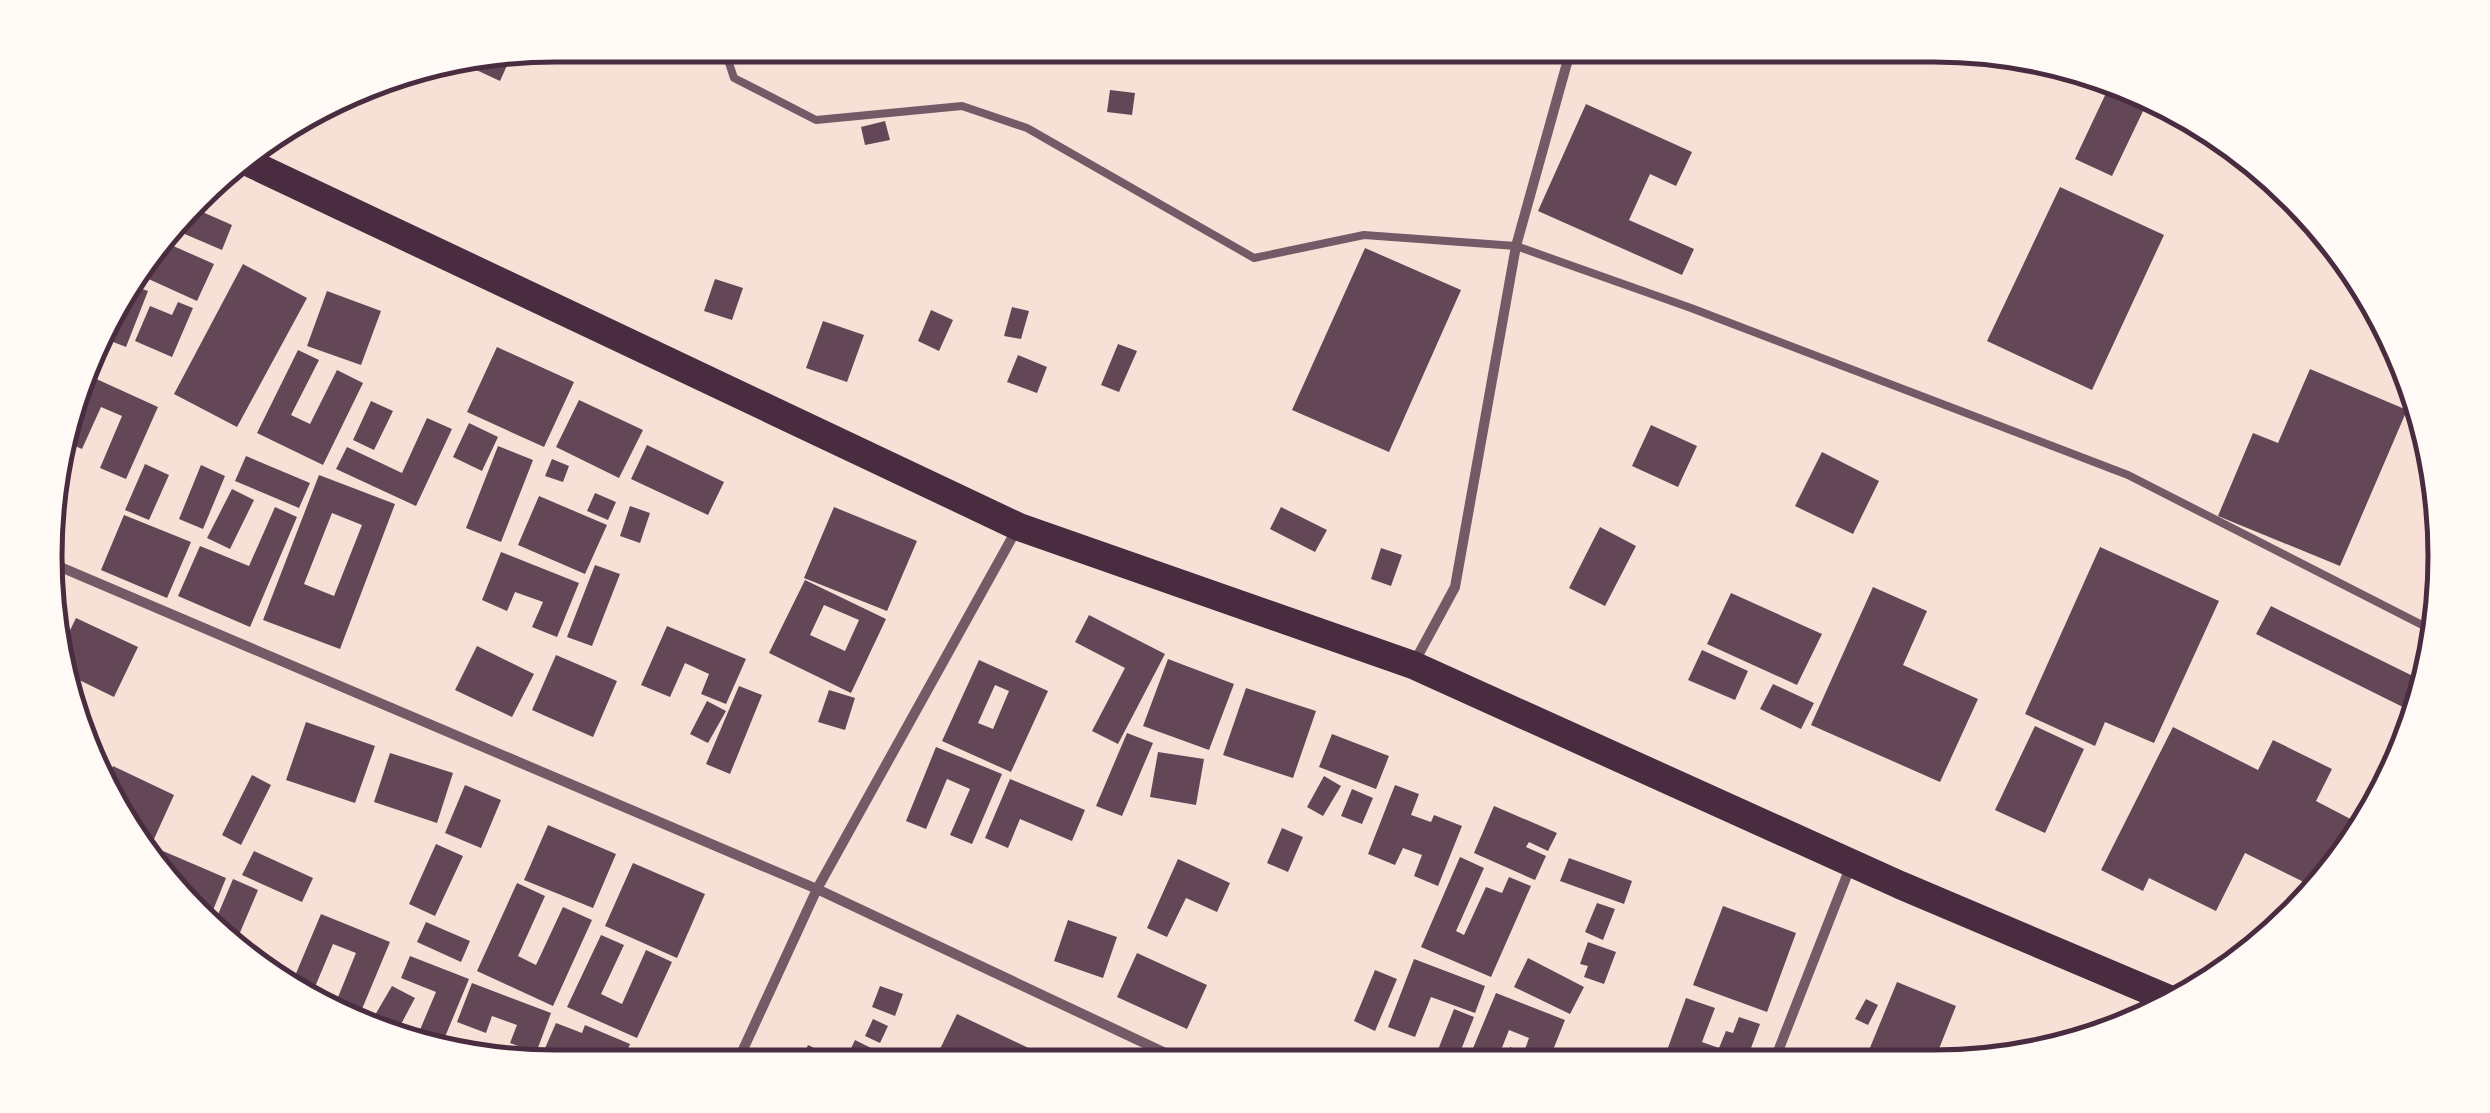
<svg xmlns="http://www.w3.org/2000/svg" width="2490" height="1113" viewBox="0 0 2490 1113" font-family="'Playfair Display',serif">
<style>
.building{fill:#644757;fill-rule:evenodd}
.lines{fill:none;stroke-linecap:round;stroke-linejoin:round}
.service{stroke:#755966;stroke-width:8}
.minor{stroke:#755966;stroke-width:10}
.trunk{stroke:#4a2c40;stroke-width:28}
.rim{fill:none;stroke:#4a2c40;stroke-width:5}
</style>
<rect width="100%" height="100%" fill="#f7e1d7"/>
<path class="building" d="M1112,45h48l-7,17z
M513,52l-13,29 -43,-20 50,-8z
M2108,89l37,18 -33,69 -37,-17z
M1110,90l25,3 -3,22 -25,-3z
M1586,104l106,48 -16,34 -26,-12 -21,46 65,29 -12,26 -144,-64z
M885,121l5,19 -25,5 -4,-18z
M2060,187l104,48 -72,155 -105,-49z
M191,207l41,18 -10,25 -49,-21z
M162,241l52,23 -17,37 -55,-25z
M1365,248l96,42 -72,162 -97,-42z
M243,264l64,34 -70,129 -63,-33z
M715,279l28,9 -11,32 -28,-9z
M128,284l20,7 -22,56 -23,-9z
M327,291l54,20 -20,54 -54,-19z
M178,302l15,6 -21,49 -37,-16 15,-35 22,9z
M1012,307l17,4 -8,28 -17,-3z
M931,310l22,10 -14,31 -21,-10z
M823,321l41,14 -17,47 -41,-14z
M1118,344l19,7 -18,41 -18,-7z
M497,347l77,35 -30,65 -77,-35z
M298,350l21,10 -28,55 19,9 27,-54 26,13 -40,82 -66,-32z
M1018,355l29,12 -10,26 -30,-11z
M2310,369l97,41 -67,156 -122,-50 35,-83 25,10z
M92,377l66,30 -32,72 -26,-11 22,-52 -21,-9 -19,42 -18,-8z
M579,400l64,30 -24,48 -63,-31z
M371,401l22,10 -19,39 -21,-10z
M427,418l25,11 -36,77 -80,-37 11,-22 55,26z
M469,423l29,14 -16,34 -29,-14z
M1651,425l46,21 -19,41 -46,-21z
M647,445l77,37 -16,33 -77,-36z
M498,446l35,14 -32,82 -35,-14z
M1822,452l57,29 -26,53 -58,-28z
M246,456l64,27 -11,25 -64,-27z
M552,459l17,7 -6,16 -18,-6z
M145,464l24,11 -20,45 -24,-10z
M201,465l24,11 -22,53 -24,-10z
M319,475l76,29 -55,145 -77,-29zM332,513l30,12 -28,71 -30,-12z
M232,489l22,11 -24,49 -23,-11z
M595,493l21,9 -8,18 -21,-9z
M539,496l68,29 -22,49 -67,-29z
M630,506l20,7 -10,30 -20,-7z
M275,507l22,10 -47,110 -72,-31 22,-50 49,20z
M834,507l83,34 -30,70 -83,-33z
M1281,507l46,23 -12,22 -45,-23z
M124,515l67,27 -24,56 -66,-28z
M1600,527l36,19 -31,60 -36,-18z
M2100,547l119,54 -65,142 -49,-21 -10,24 -70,-32z
M1381,548l21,7 -11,31 -20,-7z
M501,552l78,31 -22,54 -25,-10 11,-25 -28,-10 -8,19 -25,-11z
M595,565l25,9 -28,72 -25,-9z
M805,580l81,39 -35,74 -82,-40zM824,605l35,15 -14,31 -35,-16z
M1873,587l54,24 -24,54 75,34 -38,83 -129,-57z
M1731,593l91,41 -25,51 -90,-41z
M2271,606l152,75 -4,34 -163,-81z
M1089,615l76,39 -47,90 -26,-13 33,-63 -50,-26z
M76,618l62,29 -24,50 -47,-23 -8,-21z
M667,626l79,33 -20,45 -25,-10 8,-20 -24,-11 -15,34 -29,-12z
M477,646l57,28 -22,43 -57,-27z
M1702,650l46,21 -13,29 -47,-20z
M556,655l61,26 -24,56 -61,-27z
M1168,659l66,25 -25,66 -66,-24z
M979,660l69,31 -37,81 -69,-31zM995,685l14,6 -16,38 -15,-6z
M1773,684l41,19 -13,26 -41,-20z
M739,686l23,9 -32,79 -24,-10z
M1246,688l70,23 -23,67 -70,-23z
M829,690l26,8 -10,32 -27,-8z
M707,701l19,10 -18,32 -18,-9z
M306,722l69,24 -20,57 -69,-23z
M2035,726l49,23 -39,84 -50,-23z
M2173,727l85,43 15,-30 59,29 -16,32 46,24 -22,42 -22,22 -73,-36 -29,58 -67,-33 -6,13 -42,-21z
M1127,733l26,10 -31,73 -26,-10z
M1332,734l57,22 -13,33 -57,-22z
M936,747l66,27 -30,70 -22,-9 20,-46 -23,-10 -21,50 -20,-8z
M1158,752l46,7 -8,46 -46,-8z
M390,753l63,20 -16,50 -63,-21z
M113,766l61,29 -20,44 -30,-14 -11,-13 -9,-28z
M252,775l19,10 -30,60 -19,-10z
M1324,776l17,10 -18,30 -16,-9z
M1010,779l75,31 -13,31 -52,-22 -12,29 -23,-10z
M465,785l36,15 -20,48 -36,-15z
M1395,785l24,9 -8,21 20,7 3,-7 28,11 -24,60 -24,-10 8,-21 -19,-7 -8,17 -27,-11z
M1352,789l21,9 -11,26 -21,-8z
M1494,806l63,27 -9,18 -19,-9 -3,5 20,9 -11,24 -61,-27z
M548,825l68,29 -23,54 -69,-28z
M1282,828l21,9 -15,35 -21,-9z
M436,844l27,12 -28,60 -26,-12z
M163,851l63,27 -19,47 -19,-22 3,-9 -15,-6 -19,-23z
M254,851l59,27 -11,24 -60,-27z
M1460,857l24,11 -28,63 8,4 22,-48 16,6 7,-16 22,9 -40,91 -70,-30z
M1569,858l63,23 -8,23 -64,-23z
M1178,859l52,24 -13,29 -31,-14 -19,39 -20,-9z
M633,863l72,31 -28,64 -72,-32z
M233,879l25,11 -25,59 -22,-18z
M517,883l28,13 -27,60 18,9 27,-58 29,13 -39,86 -76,-35z
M1597,903l18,6 -12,31 -18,-8z
M1723,906l73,27 -29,79 -74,-27z
M321,914l69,28 -33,79 -23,-14 22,-54 -23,-9 -21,50 -20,-11z
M1068,920l49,17 -14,41 -49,-17z
M426,922l44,19 -9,21 -44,-20z
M601,935l23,10 -23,49 21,10 24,-54 26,12 -35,76 -70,-31z
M1588,942l28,10 -12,32 -20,-7 4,-11 -8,-2z
M1137,953l70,32 -20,44 -70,-32z
M410,956l59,23 -29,70 -26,-5 22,-52 -35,-14z
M1528,958l56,29 -14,27 -56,-27z
M1414,959l71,27 -10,27 -44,-16 -16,40 -27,-10z
M1375,970l22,9 -22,52 -21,-10z
M1897,982l59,24 -23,58h-43l-23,-9z
M472,983l79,30 -15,40 -26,-10 7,-18 -25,-9 -6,17 -29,-11z
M392,986l23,12 -23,43 -24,-14z
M880,986l23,8 -8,22 -23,-9z
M1496,993l69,27 -18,45h-44l7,-18 14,5 5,-14 -20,-8 -14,35h-29z
M1686,998l29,10 -13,34 17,6 7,-17 7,2 6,-16 21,7 -15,40 -58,1 -22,-9z
M1866,999l12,6 -10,20 -13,-6z
M1454,1009l20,8 -19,48h-23z
M957,1014l84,40 -7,13h-58l-36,-18z
M873,1019l15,7 -8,17 -15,-7z
M556,1023l26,10 3,-8 45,19 -10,24 -74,-2 4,-8 -8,-3z
M855,1040l24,12 -7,15h-30z
M808,1045l23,11 -6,11h-28z
M1288,1052l32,14h-38z"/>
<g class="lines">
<path class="service" d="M723,45l11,33 82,42 146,-14 65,22 227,130 110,-23 152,11 175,62 437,167 302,154"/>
<path class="minor" d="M51,563l766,326 376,177
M1415,661l40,-74 61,-341 56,-201
M1773,1064l78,-199
M735,1067l82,-178 201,-362"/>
<path class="trunk" d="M241,159l778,368 394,138 487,220 276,117"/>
</g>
<path d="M0 0H2490V1113H0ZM556 62H1934A494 494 0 0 1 2428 556V556A494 494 0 0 1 1934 1050H556A494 494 0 0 1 62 556V556A494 494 0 0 1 556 62Z" fill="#fffaf5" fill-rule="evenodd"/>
<path class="rim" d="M556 62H1934A494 494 0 0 1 2428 556V556A494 494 0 0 1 1934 1050H556A494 494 0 0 1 62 556V556A494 494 0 0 1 556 62Z"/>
</svg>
